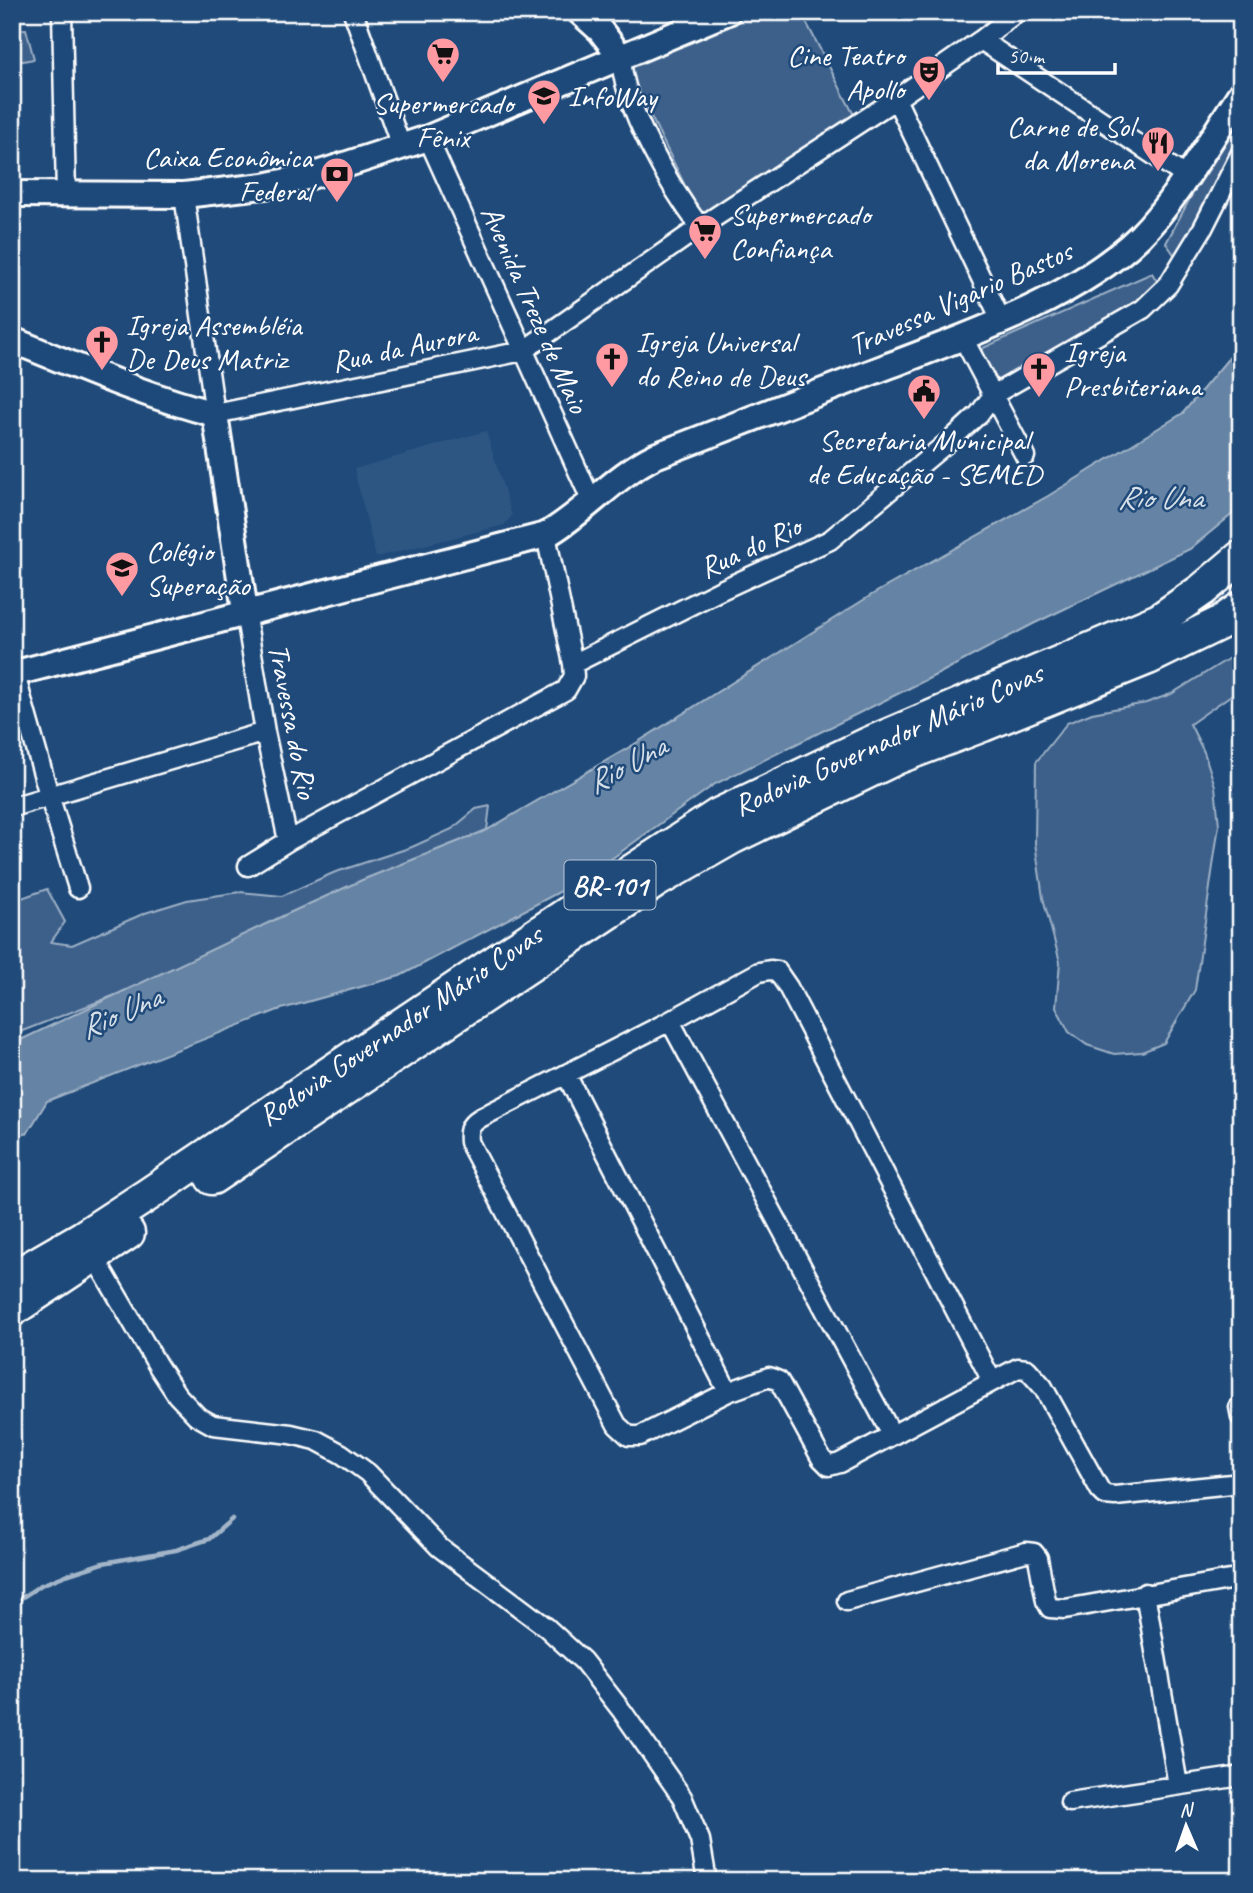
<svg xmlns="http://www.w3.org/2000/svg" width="1253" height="1893" viewBox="0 0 1253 1893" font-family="Caveat,sans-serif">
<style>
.built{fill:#2e5683}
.green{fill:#3c618b;stroke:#9eb0c5;stroke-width:2}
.water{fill:#6583a4;stroke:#a3b5c8;stroke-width:2}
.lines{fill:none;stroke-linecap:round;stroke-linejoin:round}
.stream{stroke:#a3b5c8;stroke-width:4.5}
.street-casing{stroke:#fff;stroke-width:23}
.secondary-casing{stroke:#fff;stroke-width:30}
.highway-casing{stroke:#fff;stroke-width:37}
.street{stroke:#1f4a7a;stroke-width:18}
.secondary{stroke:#1f4a7a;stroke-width:24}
.highway{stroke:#1f4a7a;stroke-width:32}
.labels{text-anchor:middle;stroke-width:5;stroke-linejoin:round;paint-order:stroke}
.shield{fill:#1f4a7a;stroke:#bcc9d7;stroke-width:2}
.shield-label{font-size:28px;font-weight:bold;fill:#fff}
.poi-label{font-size:30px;fill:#fff;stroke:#1f4a7a;text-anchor:start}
.street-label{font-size:30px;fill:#fff;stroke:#1f4a7a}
.water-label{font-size:32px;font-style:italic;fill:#d8e0e8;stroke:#1f4a7a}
</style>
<rect width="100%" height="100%" fill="#1f4a7a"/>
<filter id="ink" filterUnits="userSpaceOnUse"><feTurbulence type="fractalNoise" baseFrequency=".0143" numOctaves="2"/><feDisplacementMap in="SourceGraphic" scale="14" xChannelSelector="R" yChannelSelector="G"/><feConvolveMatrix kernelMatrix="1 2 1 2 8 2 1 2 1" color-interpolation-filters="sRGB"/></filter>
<g filter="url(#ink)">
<path class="built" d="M486,431l26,85 -8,9 -128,32 -22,-88z"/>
<path class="green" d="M751,12h50l55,107 -156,97 -73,-148z
M26,29l8,30 -22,4v-33z
M1236,113l5,4v29l-61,117 -14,-20z
M1152,273l12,20 -167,96 -20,-33 6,-8z
M1241,651v37l-51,36 14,28 11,34 4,39 -24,165 -31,53 -22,9 -28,2 -27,-9 -18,-13 -13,-25 4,-45 -17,-64 -8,-55 1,-81 31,-39 25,-10 54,-10 25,-9z
M490,806l-3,24 -110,45 -259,119 -106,41v-139l7,3 28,-10 18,33 -14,20 21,3 73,-32 42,-13 53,-8 42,4 51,-23 79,-26 40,-18 24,-20z"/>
<path class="water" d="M1241,343v164l-51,42 -157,75 -93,49 -225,111 -133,96 -182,96 -122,34 -231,91 -20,33 -15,-3v-87l275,-130 75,-34 125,-50 146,-85 240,-151 175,-98 135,-83z"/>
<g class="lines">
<path class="stream" d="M12,1604l29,-19 25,-10 37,-12 73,-13 33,-11 23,-20"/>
<g class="street-casing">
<path id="street" d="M62,12l4,183
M353,12l48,134
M981,40l204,136
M621,57c2,50 49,130 79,170
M896,99l105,221
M428,138l164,364
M184,195l31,219 308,-63 177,-124 196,-128 85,-59 36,-28
M963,338l62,118
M245,611l20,121 23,109
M12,664l37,131 29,93
M573,664l148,-74 109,-50 124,-103 25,-23 14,-19 150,-86 25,-24 35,-57 38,-75
M12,807l253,-75
M248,866l40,-25 278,-151 8,-14 -1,-12 -27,-129
M670,1021l222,414
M566,1074l162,318
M94,1256l64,110 19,29 20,21 16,9 78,9 25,6 26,14 26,19 71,74 107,80 37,34 39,50 60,86 18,43 7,41
M992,1381l-204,-394 -11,-16 -7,-1 -11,2 -89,49 -190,97c-11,7 -12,12 -11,24l148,283 12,11h11l88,-44 41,-15 10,4 42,77 8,8 11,-3 178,-95 9,1 16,18 57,103 5,5 10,1 126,-13
M1239,1407l2,10
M1145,1593l33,192
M847,1601l179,-49 8,1 4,5 8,43 4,7 15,1 176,-31
M1070,1802l171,-26"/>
</g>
<g class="secondary-casing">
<path id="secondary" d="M580,12l20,18 21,27
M12,194l172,1 80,-9 47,-10 117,-38 300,-126
M12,340c67,27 133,56 203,74l30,197
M12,674l534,-139c40,-23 68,-59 109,-79 78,-30 155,-60 233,-90 82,-31 189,-68 252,-130 37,-37 71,-98 101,-143"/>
</g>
<g class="highway-casing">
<path id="highway" d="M212,1178l444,-297 77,-44 163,-79 87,-33 165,-67 72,-35 21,-15
M12,1278l71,-41 63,-41 440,-295 132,-86 152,-72 289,-123 43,-30 39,-33
M12,1310l116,-77"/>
</g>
<use href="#street" class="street"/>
<use href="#secondary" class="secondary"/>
<use href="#highway" class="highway"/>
</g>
</g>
<defs>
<g id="supermarket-pin" transform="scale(1.75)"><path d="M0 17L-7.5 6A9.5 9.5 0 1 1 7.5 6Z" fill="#ff9aa2" stroke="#1f4a7a"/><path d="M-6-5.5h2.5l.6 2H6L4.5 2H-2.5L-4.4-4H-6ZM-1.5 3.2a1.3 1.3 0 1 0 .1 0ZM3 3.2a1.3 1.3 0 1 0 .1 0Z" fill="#111"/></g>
<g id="theatre-pin" transform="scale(1.75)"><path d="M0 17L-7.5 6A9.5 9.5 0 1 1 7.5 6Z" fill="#ff9aa2" stroke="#1f4a7a"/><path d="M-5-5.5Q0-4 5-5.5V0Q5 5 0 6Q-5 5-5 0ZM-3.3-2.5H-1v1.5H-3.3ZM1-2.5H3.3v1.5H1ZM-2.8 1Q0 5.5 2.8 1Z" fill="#111"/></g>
<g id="university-pin" transform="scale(1.75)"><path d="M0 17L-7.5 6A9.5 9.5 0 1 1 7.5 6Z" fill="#ff9aa2" stroke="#1f4a7a"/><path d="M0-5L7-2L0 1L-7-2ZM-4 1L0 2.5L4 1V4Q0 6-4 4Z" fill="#111"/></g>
<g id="restaurant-pin" transform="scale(1.75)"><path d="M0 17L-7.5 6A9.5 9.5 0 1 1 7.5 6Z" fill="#ff9aa2" stroke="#1f4a7a"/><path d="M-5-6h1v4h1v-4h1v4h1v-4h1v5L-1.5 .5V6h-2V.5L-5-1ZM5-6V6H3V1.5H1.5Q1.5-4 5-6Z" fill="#111"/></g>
<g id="bank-pin" transform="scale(1.75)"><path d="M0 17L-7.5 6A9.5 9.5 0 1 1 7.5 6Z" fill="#ff9aa2" stroke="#1f4a7a"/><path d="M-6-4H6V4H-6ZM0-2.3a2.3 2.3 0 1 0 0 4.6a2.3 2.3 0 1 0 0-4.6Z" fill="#111"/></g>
<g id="church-pin" transform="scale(1.75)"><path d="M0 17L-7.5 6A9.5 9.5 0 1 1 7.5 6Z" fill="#ff9aa2" stroke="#1f4a7a"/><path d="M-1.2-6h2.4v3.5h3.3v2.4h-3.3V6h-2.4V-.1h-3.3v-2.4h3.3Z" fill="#111"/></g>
<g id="civic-pin" transform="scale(1.75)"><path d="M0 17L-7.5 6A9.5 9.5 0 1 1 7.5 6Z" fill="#ff9aa2" stroke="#1f4a7a"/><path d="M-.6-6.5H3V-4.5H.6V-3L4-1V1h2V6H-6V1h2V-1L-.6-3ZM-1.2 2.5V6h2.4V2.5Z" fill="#111"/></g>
<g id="school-pin" transform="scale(1.75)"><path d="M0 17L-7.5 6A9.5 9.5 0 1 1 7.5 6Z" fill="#ff9aa2" stroke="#1f4a7a"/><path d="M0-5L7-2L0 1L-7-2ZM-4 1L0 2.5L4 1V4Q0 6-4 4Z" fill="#111"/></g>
</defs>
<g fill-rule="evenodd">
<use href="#supermarket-pin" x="443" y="54"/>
<use href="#theatre-pin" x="929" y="72"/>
<use href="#university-pin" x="544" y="96"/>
<use href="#restaurant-pin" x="1158" y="143"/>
<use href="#bank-pin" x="337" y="174"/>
<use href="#supermarket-pin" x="705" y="231"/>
<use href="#church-pin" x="102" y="342"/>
<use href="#church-pin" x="612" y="359"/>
<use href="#church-pin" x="1039" y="369"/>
<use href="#civic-pin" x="924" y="391"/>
<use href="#school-pin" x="122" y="568"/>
</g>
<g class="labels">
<rect class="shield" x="564.5" y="860.5" width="91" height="49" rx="5"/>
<g class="shield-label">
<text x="610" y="895">BR-101</text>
</g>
<g class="poi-label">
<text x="904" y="65" text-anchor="end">Cine Teatro<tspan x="904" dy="34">Apollo</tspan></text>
<text x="568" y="106">InfoWay</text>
<text x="443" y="113" text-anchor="middle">Supermercado<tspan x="443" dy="34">Fênix</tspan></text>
<text x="1134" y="136" text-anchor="end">Carne de Sol<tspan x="1134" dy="34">da Morena</tspan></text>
<text x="312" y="167" text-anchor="end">Caixa Econômica<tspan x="312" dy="34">Federal</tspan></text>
<text x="730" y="224">Supermercado<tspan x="730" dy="34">Confiança</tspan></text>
<text x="126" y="335">Igreja Assembléia<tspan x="126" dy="34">De Deus Matriz</tspan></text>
<text x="636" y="352">Igreja Universal<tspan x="636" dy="34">do Reino de Deus</tspan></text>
<text x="1064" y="362">Igreja<tspan x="1064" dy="34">Presbiteriana</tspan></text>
<text x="924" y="450" text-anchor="middle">Secretaria Municipal<tspan x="924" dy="34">de Educação - SEMED</tspan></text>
<text x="146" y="561">Colégio<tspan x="146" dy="34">Superação</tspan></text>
</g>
<g class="street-label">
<text transform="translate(960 298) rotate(-24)" y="10">Travessa Vigario Bastos</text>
<text transform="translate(535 309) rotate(66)" y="10">Avenida Treze de Maio</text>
<text transform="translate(404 347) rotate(-12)" y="10">Rua da Aurora</text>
<text transform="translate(750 547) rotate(-25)" y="10">Rua do Rio</text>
<text transform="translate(293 721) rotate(79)" y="10">Travessa do Rio</text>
<text transform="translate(888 739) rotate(-24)" y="10">Rodovia Governador Mário Covas</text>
<text transform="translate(400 1025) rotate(-34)" y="10">Rodovia Governador Mário Covas</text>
</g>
<g class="water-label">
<text x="1160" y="508">Rio Una</text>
<text transform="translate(626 764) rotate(-29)" y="11">Rio Una</text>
<text transform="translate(120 1012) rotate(-24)" y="11">Rio Una</text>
</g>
</g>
<rect width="1253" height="1893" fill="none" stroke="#1f4a7a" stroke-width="42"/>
<rect x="21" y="21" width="1211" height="1851" fill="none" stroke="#fff" stroke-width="2.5" filter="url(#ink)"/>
<g transform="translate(1186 1826) rotate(358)" stroke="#1f4a7a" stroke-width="5" paint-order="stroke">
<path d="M0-5L12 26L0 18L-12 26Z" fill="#ffffff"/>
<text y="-10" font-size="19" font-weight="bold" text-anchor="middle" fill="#ffffff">N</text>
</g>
<path d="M998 63v10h117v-10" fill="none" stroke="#ffffff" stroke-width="3.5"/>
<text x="1008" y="63" font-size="21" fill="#ffffff" stroke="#1f4a7a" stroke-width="5" paint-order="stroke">50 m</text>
</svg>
